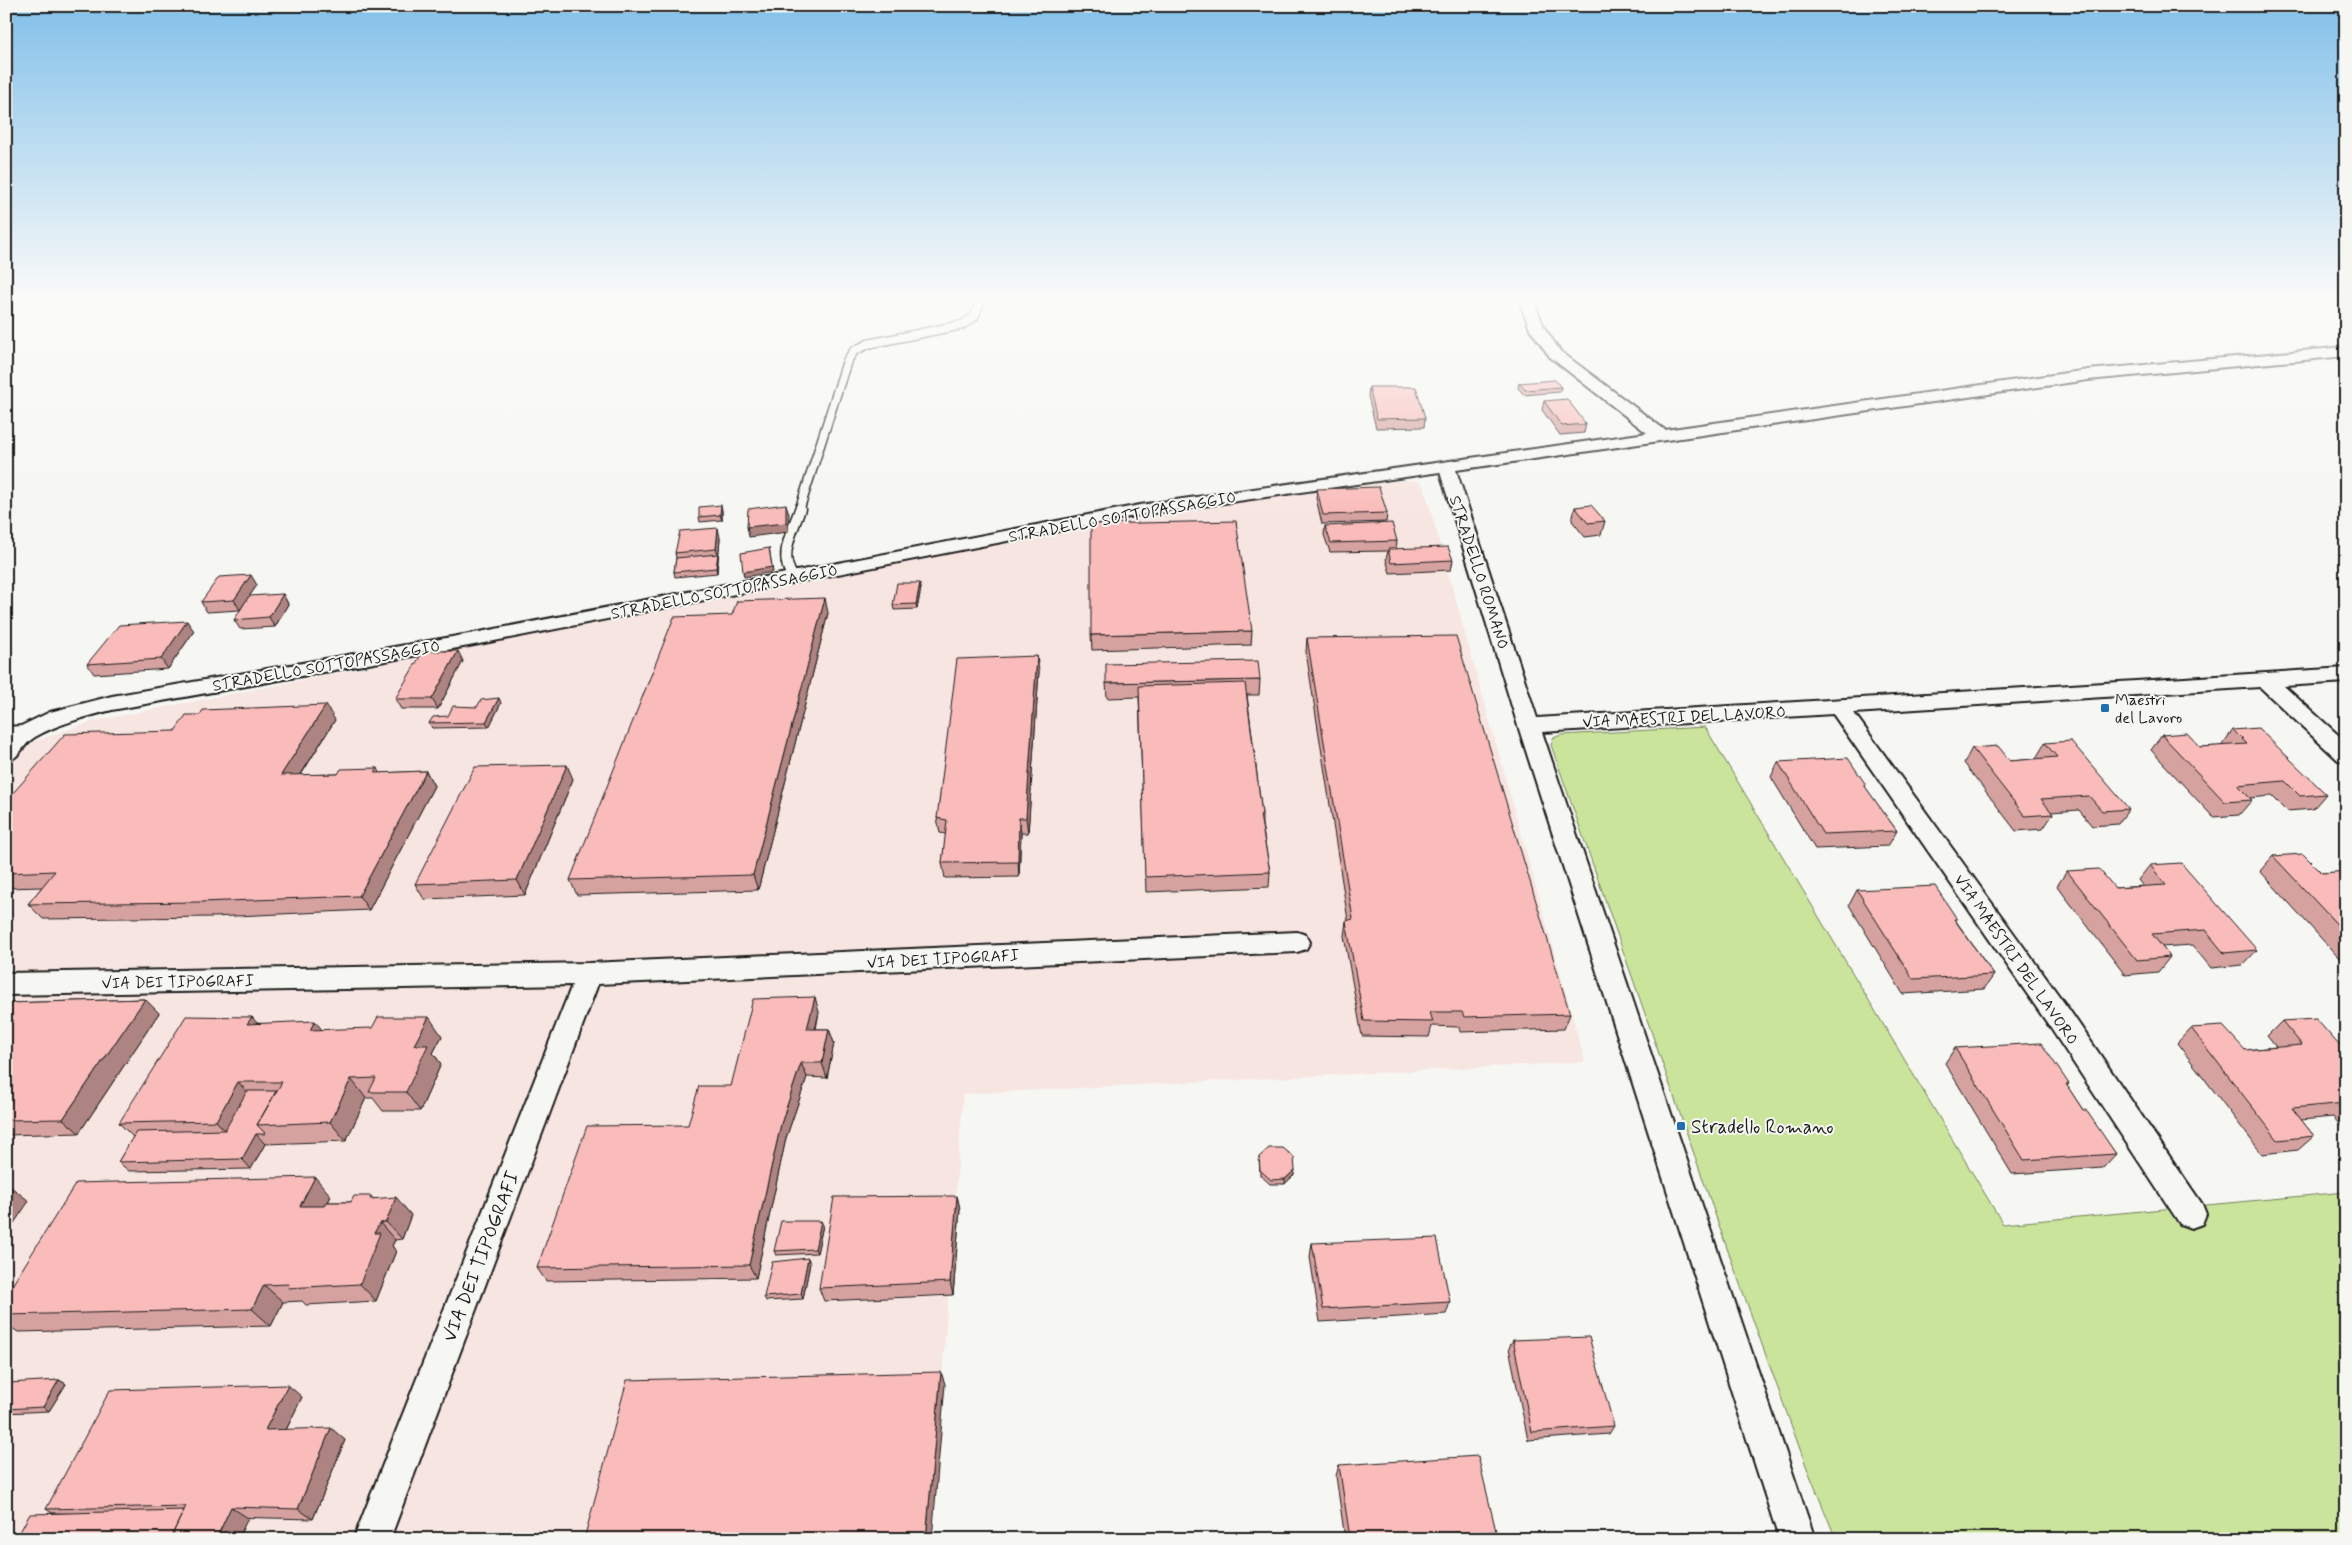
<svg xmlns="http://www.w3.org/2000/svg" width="2352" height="1545" viewBox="0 0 2352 1545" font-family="Mynerve,sans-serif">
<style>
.built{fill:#f7e5e1}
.green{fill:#cae49b;stroke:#73805c}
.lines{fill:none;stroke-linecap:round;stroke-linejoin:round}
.service-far1-casing{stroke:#1c1c1c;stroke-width:11}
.service-casing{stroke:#1c1c1c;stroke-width:13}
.minor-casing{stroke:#1c1c1c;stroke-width:4}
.service-far1{stroke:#f6f6f2;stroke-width:8}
.service{stroke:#f6f6f2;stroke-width:10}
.minor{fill:#f6f6f2;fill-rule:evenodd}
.wall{fill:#d6a2a0;stroke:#1c1c1c}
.shaded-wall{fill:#ae8482;stroke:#1c1c1c}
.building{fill:#f9bcba;stroke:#1c1c1c}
.poi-dot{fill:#1f6fb2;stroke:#f6f6f2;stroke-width:2}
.labels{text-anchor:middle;stroke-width:4;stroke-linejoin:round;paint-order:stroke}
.street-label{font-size:16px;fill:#1c1c1c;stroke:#f6f6f2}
.poi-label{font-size:16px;fill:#1c1c1c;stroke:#f6f6f2;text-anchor:start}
.near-poi-label{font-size:19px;fill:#1c1c1c;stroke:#f6f6f2;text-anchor:start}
.near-street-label{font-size:19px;fill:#1c1c1c;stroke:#f6f6f2}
</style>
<rect width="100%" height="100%" fill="#f6f6f2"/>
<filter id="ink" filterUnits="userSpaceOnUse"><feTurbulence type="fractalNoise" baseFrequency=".02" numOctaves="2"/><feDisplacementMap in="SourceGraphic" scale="10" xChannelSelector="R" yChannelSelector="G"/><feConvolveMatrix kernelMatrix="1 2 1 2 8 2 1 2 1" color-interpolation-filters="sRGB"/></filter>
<g filter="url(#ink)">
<path class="built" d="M1405,480l14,1 5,6 161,575 -622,32 -33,445h-924v-788l88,-30 972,-191 214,-34z"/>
<path class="green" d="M1705,727l298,497 343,-32v347h-510l-31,-76 -77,-212 -177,-506 2,-7 8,-3z"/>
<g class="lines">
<g class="service-far1-casing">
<path id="service-far1" d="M799,511l48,-150 7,-10 14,-7 94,-19 12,-8 7,-17"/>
</g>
<g class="service-casing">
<path id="service" d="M794,578c-17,-21 -2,-45 6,-69"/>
</g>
<g class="minor-casing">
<path id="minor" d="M1519,300h14l12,29 15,22 105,79 423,-60 258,-23v9l-258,24 -632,90 81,248 809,-50v14l-62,4 62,56v21l-8,-3 -78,-73 -406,26 216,298 132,193 4,10 -4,10 -11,4 -11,-4 -130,-197 -217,-313 -291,18 273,807h-36l-261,-813 -78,-254 -300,43 -671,131 -357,64c-27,7 -52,13 -77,27 -12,7 -15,21 -29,25v-35l15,-1 29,-14 62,-16 357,-62 671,-129 507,-72 -97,-76 -20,-28z
M1297,932l9,3 4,7 -4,7 -9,3 -699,32 -208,555 -36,-1 218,-553 -566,10v-22l583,-10z"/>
</g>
<use href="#service-far1" class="service-far1"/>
<use href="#service" class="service"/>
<use href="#minor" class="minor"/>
</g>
<path class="wall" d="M1519,383l42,4 -1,5 -36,3 -6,-7z
M1369,387l56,31 -1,9 -48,1 -8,-32z
M1544,401l42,23 -2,9 -24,2 -18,-25z
M1317,489l70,24 -1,9 -64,2 -6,-26z
M1575,507l30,14 -4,14 -16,2 -13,-16z
M722,510v10l-22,2 -1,-5z
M1325,526l72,15 -1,8 57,11 -2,10 -61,3 -4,-14 2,-8 -58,1 -6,-17z
M720,538l-3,35 -42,4 -1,-5 2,-14 -1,-5z
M257,585l-17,25 -33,2 -6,-10z
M921,588l-4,21 -23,1 -1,-5z
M283,594l5,10 -13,23 -35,2 -6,-9z
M828,613l-70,277 -181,5 -7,-15z
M194,631l-26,38 -74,5 -7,-10z
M1252,631l-1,14 -159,5 -1,-15z
M1307,638l263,376 -6,15 -104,3 -1,-5 -27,-1 -3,11 -67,-1 -18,-100 2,-15 2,-1 -42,-268z
M463,661l-25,48h-37l-6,-10z
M1039,671l-11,162h-7l-2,44 -74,1 -3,-15 4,-29 -6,-1 -3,-15z
M1260,680l-1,15h-12l15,119v10l8,48 -1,15 -123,5 -7,-195 -32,1 -1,-15z
M501,703l-12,24 -57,1 -3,-5 48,-16z
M335,720l-34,55 37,-1 40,-6 2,5 46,-2 8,15 -65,124 -156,7 -170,2 -15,-15 14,-17 -36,1v-87l169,-70z
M2233,730l93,64 -13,15 -26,2 -15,-15 -22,2 2,2 -13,15 -26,2 -62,-67 11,-15 38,12 22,-1v-1z
M2045,743l84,66 -11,15 -26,2 -13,-16 -28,2 2,2 -10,15 -27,2 -52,-68 8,-15 38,13 26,-2v-1z
M1778,762l88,23 -1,2 32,44 -9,15 -73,3 -44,-72z
M573,779l-48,116 -101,4 -9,-15z
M2273,856l49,17 22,-1 -6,-7 8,-8v100l-7,1 -79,-87z
M2150,865l107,85 -14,15 -32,3 -19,-23 -30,2 8,10 -12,15 -33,3 -68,-89 10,-15 48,17 28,-2 -5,-6z
M1857,890l100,29 -1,2 38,54 -10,14 -81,5 -54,-89z
M145,999l14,14 -80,120 -73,2v-132z
M819,1012l-3,17h13l5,14 -7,35 -20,-1 -21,61 -30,140 -210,3 -9,-13 151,-143 43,-39z
M2282,1021l64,32v79l-13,-15 -32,3 13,16 -16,14 -36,4 -85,-111 14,-15 54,22 31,-3 -9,-11z
M257,1023l65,7 120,6 -9,17 8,11 -21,47h-37l-10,-13h-7l-20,43 -81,3 -14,25 -122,2 -11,-9 15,-25 -14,-14z
M1955,1048l114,36 -2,2 16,24 33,44 -13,14 -91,6 -67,-111z
M1259,1157l36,13 -1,5 -9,9h-15l-10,-9z
M331,1196l-3,6h23l20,-6 3,3 37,16 -9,24 -7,1 -3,6 4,5 -20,50 -70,4 -4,-4 -19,1 -12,24 -253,6 -12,-8v-29z
M957,1196l3,13 -7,86 -129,6 -5,-13z
M823,1225l-6,28 -41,2 -2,-4z
M1312,1243l138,59 -4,12 -126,8 -10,-65z
M810,1263l-7,36 -37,2 -2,-4z
M1513,1340l101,86 -5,8 -81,6 -19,-92z
M59,1380l7,4 -17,27 -43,2v-28z
M302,1397l-16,33 59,10 -32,79 -261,-6 -6,-4z
M1339,1465l157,66 -4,8h-147l-9,-63z"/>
<path class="shaded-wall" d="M786,504l3,10 -1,18 -39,5 -2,-10z
M721,505l1,5v10l-2,-5z
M718,528l2,10 -3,35 -1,-5 2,-14 -2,-5z
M769,548l4,24 -29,5 -1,-5z
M251,575l6,10 -17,25 -6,-10z
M920,583l1,5 -4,21 -1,-5z
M283,594l5,10 -13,23 -6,-10z
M825,598l3,15 -70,277 -5,-15z
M187,621l7,10 -26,38 -7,-10z
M458,651l5,10 -25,48 -6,-10z
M1037,656l2,15 -11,162 -2,-15z
M499,698l2,5 -12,24 -3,-5z
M326,705l9,15 -44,70 -10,-15z
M567,765l6,14 -48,116 -8,-15z
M426,771l8,15 -65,124 -10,-14z
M1019,818l2,15 -2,44 -1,-15z
M815,997l4,15 -7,31 -5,-14z
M145,999l14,14 -80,120 -16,-14z
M252,1017l16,19 -21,-12z
M429,1017l13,19 -9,17 8,11 -21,47 -14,-19 8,-47z
M315,1021l15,19 -20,-10z
M829,1029l5,14 -7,35 -5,-15z
M801,1063l6,14 -21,61 -30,140 -7,-13 32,-141z
M351,1079l15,19 -20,43 -16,-19z
M238,1082l18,19 -22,39 -18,-19z
M256,1134l9,10 -14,25 -9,-10z
M1295,1170l-1,5 -9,9v-5z
M315,1177l16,19 -14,28 -17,-18z
M11,1187l18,14 -23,34v-40z
M957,1196l3,13 -7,86 -3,-13z
M396,1197l15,18 -9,24 -16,-17z
M821,1221l2,4 -6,28 -2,-4z
M380,1223l15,17 -3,6 4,5 -20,50 -16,-17 14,-51z
M808,1258l2,5 -7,36 -2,-5z
M264,1285l19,17 -12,24 -19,-17z
M941,1372l4,12 -13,155h-6z
M59,1380l7,4 -17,27 -6,-4z
M288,1385l14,12 -22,45 -15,-12z
M331,1428l14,12 -32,79 -15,-10z
M231,1507l17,11 -10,21h-22z"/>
<path class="building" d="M1555,380l6,7 -36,3 -6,-7z
M1369,387h47l9,31 -48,1z
M1567,399l19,25 -24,2 -18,-25z
M1379,487l8,26 -64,2 -6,-26z
M786,504v19l-39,4 1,-18z
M721,505l-1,10 -21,2v-10z
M1591,505l14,16 -17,2 -13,-16z
M1236,521l16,110 -161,4v-111z
M1392,523l5,18 -66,2 -6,-17z
M718,528l-2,21 -41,4 5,-22z
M1448,547l5,13 -62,3 -3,-14z
M769,548l3,19 -29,5 -2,-19z
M718,554l-2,14 -42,4 2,-14z
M251,575l-17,25 -33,2 18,-25z
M897,583h23l-4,21 -23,1z
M283,594l-14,23 -35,3 15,-24z
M825,598l-72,277 -183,5 104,-263 58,-2 5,-14z
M187,621l-26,38 -74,5 32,-39z
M1456,636l114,378 -106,3 -2,-5h-32l3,10 -69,-1 -18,-100 7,-2 -46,-281z
M423,651h35l-26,48h-37z
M1037,656l-11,162h-7l-1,44 -76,1 5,-43 -10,-2 20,-159z
M1258,661l2,19 -154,3v-19z
M1245,683l17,131 -2,1 10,57 -125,5 -6,-191z
M499,698l-13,24 -57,1 4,-6 15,-1 5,-10 24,1 4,-7z
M326,705l-45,70 57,-1 3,-5 37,-1 -3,5 51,-2 -67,125 -158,6 -173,2 27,-33 -49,2v-72l59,-67 110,-3 11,-16h14l3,-5z
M2258,728l68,66 -26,2 -15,-15 -48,4 15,15 -27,2 -63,-67 25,-2 13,14 47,-3 -14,-14z
M2071,741l58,68 -27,2 -13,-15 -48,3 12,15 -28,2 -53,-68 26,-2 12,15 47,-4 -12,-14z
M1848,758l18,27h-2l33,46 -74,3 -45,-72z
M567,765l-50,115 -102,4 60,-117z
M2303,854l19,19 24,-2v63l-73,-78z
M2181,863l76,87 -33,3 -19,-23 -53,4 18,23 -33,3 -70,-89 32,-2 16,19 51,-3 -16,-20z
M1935,886l22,33h-3l40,56 -81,4 -56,-89z
M815,997l-8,32h22l-7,34h-21l-20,61 -32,141 -212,3 50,-142 101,-1 11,-39h32l22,-87z
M145,999l-82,120 -57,1v-117z
M186,1016l66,1 -5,7 68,-3 -5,9 62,-2 6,-11h51l-15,28h14l-22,47h-37l7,-14 -25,1 -21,43 -73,3 25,-43h-44l-22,39 -97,2z
M2316,1019l30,34v50l-54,5 22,28 -36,4 -87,-112 32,-2 22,24 57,-5 -20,-24z
M2041,1043l28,41h-3l17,26h3l30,44 -92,6 -69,-112z
M247,1091h29l-19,34 9,9h-10l-14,25 -124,3 18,-30 89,-2z
M1269,1148h14l11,9 1,13 -10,9 -14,1 -11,-10 -1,-13z
M315,1177l-15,29h24l2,-4h25l3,-6h17l-1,3 26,-2 -10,25 -6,1 -6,10h6l-20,51 -72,4 1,-4 -25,1 -12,24 -246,6v-20l70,-112z
M6,1187h5l-5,8z
M957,1196l-7,86 -131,6 15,-91z
M781,1221h40l-6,28 -41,2z
M1437,1238l13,64 -127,7 -11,-66z
M808,1258l-7,36 -37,3 8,-35z
M1589,1337l25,89 -82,6 -19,-92z
M941,1372l-15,167h-342l43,-159z
M59,1380l-16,27 -37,2v-24l2,-2z
M288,1385l-23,45 66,-2 -33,81 -67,-2 -15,32h-46l16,-33 -140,3 64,-119z
M1478,1456l18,75 -146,7 -11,-73z
M184,1510l-14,29h-154l14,-25z"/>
</g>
<linearGradient id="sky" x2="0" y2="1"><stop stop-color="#82c0e9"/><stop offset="0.58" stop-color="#fbfbf9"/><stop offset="1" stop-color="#fbfbf9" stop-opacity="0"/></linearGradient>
<rect width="2352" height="516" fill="url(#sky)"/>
<g class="poi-dot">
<rect x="2100" y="703" width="10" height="10" rx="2.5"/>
<rect x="1676" y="1121" width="10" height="10" rx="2.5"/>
</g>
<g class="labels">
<g class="street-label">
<text transform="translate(1122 516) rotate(-10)" y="6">STRADELLO SOTTOPASSAGGIO</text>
<text transform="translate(1480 572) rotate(72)" y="6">STRADELLO ROMANO</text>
<text transform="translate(724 591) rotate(-11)" y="6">STRADELLO SOTTOPASSAGGIO</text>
<text transform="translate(326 665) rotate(-10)" y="6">STRADELLO SOTTOPASSAGGIO</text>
<text transform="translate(1684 716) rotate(-3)" y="6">VIA MAESTRI DEL LAVORO</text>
<text transform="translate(943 958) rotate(-3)" y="6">VIA DEI TIPOGRAFI</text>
<text transform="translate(2017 959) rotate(55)" y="6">VIA MAESTRI DEL LAVORO</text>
<text transform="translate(178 981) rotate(-1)" y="6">VIA DEI TIPOGRAFI</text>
</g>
<g class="poi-label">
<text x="2115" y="705">Maestri<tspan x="2115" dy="18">del Lavoro</tspan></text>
</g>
<g class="near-poi-label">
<text x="1691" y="1133">Stradello Romano</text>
</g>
<g class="near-street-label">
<text transform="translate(480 1256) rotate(-69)" y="7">VIA DEI TIPOGRAFI</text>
</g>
</g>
<rect width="2352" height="1545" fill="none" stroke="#f6f6f2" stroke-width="25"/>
<rect x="12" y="12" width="2327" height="1520" fill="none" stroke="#1c1c1c" stroke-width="2" filter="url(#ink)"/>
</svg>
